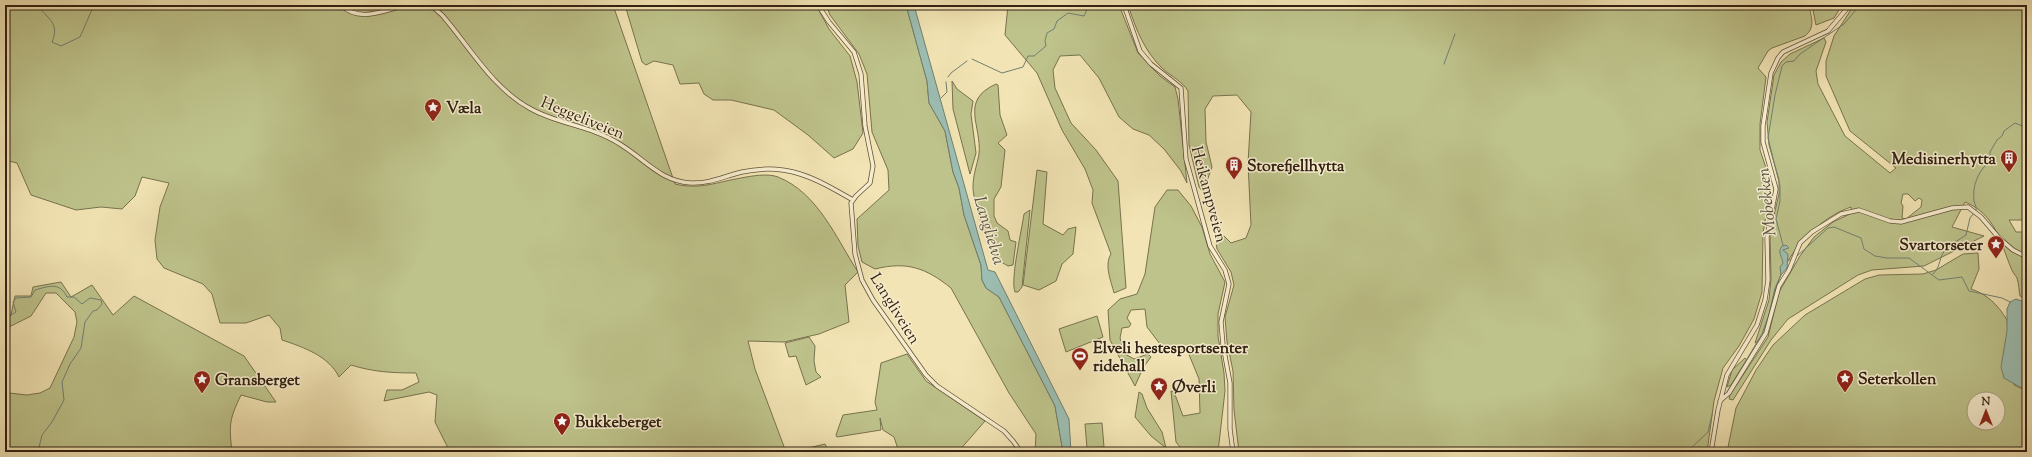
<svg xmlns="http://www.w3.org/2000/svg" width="2032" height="457" viewBox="0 0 2032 457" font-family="'Sorts Mill Goudy',serif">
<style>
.green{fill:#bec38b;stroke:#78724e;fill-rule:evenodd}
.water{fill:#9cbeb2;stroke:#717f72}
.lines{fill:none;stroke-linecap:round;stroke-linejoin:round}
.stream{stroke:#717f72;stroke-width:1}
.minor-casing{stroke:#61523a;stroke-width:5}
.minor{stroke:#f7edce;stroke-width:3.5}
.labels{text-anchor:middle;stroke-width:3;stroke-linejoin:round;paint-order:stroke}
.poi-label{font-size:16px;font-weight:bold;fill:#312112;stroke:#f7edce;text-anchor:start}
.street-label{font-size:16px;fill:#312112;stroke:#f7edce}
.water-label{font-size:17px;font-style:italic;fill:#515042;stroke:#f7edce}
</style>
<rect width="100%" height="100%" fill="#f2e4b4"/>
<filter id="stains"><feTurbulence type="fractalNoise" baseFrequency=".005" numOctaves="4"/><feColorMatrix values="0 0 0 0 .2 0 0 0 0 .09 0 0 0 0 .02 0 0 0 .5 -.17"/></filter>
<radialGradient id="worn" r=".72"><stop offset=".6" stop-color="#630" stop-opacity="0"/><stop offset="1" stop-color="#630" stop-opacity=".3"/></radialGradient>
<path class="green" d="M5,5h608l62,179c25,6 42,-2 66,-6 10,-2 27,-5 37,-1 40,16 58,61 80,95l-13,13 4,37 -30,12 -35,8 -36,-1 7,28 31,83h-336l-15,-30 2,-27 -8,-3 -45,9 3,-11h15l17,-8 -3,-9c-23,0 -43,-1 -65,-8l-12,12c-10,-21 -36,-30 -57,-37l-2,-12 -11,-13 -23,8h-26l-8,-29 -9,-10 -39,-16 -7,-9 -2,-19 5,-33 9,-24 -27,-6 -7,19 -13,13 -21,-2 -25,3 -45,-15 -14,-32 -12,-3z
M625,5h191l13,24 21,27 7,26 6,51 -10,16 -19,9 -26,-23 -34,-25 -43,-10h-18l-9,-6 -5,-11 -19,1 -7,-19 -19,-4 -8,4 -4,-3z
M826,5h80l21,76 2,22 16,28 8,41 6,16 5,27 17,50 1,15 4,8 13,9 56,109 8,46h-28l1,-18 -27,-41 -58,-105c-25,-20 -44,-27 -76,-19l-13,-7 -4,-16 -1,-27 32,-29 -1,-20 -16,-38 -5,-58 -8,-20 -29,-39z
M1008,5h111l19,48 22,23 15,11 3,12 9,84 -6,-12 -17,-22 -15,-14 -16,-6 -14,-12 -20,-39 -19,-23 -20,1 -7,14 2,18 16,35 25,27 22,31 8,107 -12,5c-3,-12 -10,-28 -3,-39l-19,-51 1,-13 -8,-21 -23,-39 -25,-57 -32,-38z
M1128,5h681c2,12 7,22 -4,31l-33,12 -4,3 -10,17 8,9 -6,47v26l7,21 3,21 -7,41 -1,59 -8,27 -15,27 -16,22 -9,33 -7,51h-468l-5,-42 -1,-39 -6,-29 -2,-25 9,-32 -3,-13 -14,-23 -2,-14 9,1 7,7 15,-5 5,-13 -3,-62 3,-51 -14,-17 -24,1 -8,13 1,33 6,25 -9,25 -4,-5 -10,-42 -1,-54c-6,-10 -16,-14 -25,-22 -19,-18 -27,-40 -35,-64z
M1812,5h30l-8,13 -18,7z
M1854,5h173v215h-18l7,12h11v68l-7,-4c-1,-5 -1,-12 -3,-18 -2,-3 -5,-7 -6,-10 -11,-27 -16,-54 -46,-66l-13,25 32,9 -60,30 -52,4 -14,5 -70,44 -17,21 -38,60 -4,-1 1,-4 38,-58 11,-45 21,-36 14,-19 19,-15 19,-9 -1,-6c-30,10 -59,40 -71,70 -8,20 -11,42 -18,62l-7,4 14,-43 2,-21 -1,-47 9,-38v-14l-10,-35 -2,-23 7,-47 7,-13 9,-8 34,-16 2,4 -10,29 2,13 27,52 45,37 6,-5 -46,-37 -24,-55v-15l8,-25zM1903,194h5l7,7 4,-3 3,2 -1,7 -15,12 -4,-1 1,-12 -2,-3z
M952,81l5,8 16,12 -2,13 5,39 -6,21 -17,-65z
M996,84l2,1 2,30 7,20 -9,8 7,7 -4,37 -7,12v17l3,7 11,8 2,9 6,2 -3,23 -5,1c-3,-2 -8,-4 -10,-7 -10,-11 -25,-57 -25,-72 0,-12 4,-22 6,-33 3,-29 -20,-53 17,-70z
M1037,170l10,2 -4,52 20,11 5,-6 8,-2 -3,27 -11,10 -6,17 -17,9 -16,-5z
M1167,190h11l13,16 11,21 8,27 15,28 -7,32v22l6,37 1,18 -7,61h-34l-8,-10 -5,-51 3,1 9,24 17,-3 -1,-34 -11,-27 -18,-5 -7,1 -16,-21 -2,-18 -14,1 -4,8 4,6 -2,3 -7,1 -2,10 5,16 9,5 14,-5 3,3 -8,11 -8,18 -25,-46 -2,-30 12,-11 17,-5 8,-20 10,-67z
M1030,210l-8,77 -4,5h-3c-5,-12 7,-63 9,-78z
M1978,253l1,16 -8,20c16,5 27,16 36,31l7,65 13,6v61h-300l9,-44 20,-38 17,-25 32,-30 60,-36 14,-4 44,-1 13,-4 27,-16zM1974,399h24v24h-24z
M61,282l10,15 21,-12 21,30 21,-19 110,60 32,46h-9l-26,-7c-12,25 -12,30 -9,57h-227v-56l4,-3 18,2 13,-2 10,-5 24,-51 3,-15 -2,-10 -19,-19h-10l-15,23 -26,13v-13l6,-1 4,-19h16l2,-9z
M1097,316l6,21 -37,15 -7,-23z
M809,337l6,9 -1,15 2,11 5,5 -15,8 -10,-29 -7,1 -4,-14z
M907,354l19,27 59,40 -27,31h-59l-5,-15 -11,-7 -3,-12 1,12 -44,7 -1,-2 7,-20 34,-5 -2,-8 6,-39z
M1745,358l2,2 -16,25 -4,2 5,-17z
M1139,392l3,2 5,14 15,24 4,16 -15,-12 -16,-19z
M1102,423l2,24 -17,1 -2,-24z
M825,444l4,8h-41l1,-3 11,1z"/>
<path class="water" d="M906,5h8l74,265 7,2 74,147 2,33h-8l-8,-46 -56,-109 -13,-9 -4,-8 -1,-15 -17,-50 -5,-27 -6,-16 -8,-41 -16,-28 -2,-22z
M1786,245l3,3 -6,2 5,4 -1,14 -6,7 -1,-8 3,-4c-1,-7 -6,-10 -1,-17z
M2016,299l11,4v88l-23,-13 -3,-11 6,-36v-22l3,-7z"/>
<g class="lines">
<path class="stream" d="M37,5c11,14 23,18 15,37l9,4 19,-9 14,-32
M972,59l30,14 21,-6 5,-11h6l12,-10 -1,-5 2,-8 7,-4 3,-8 11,-8 16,3 5,-11
M1444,64l11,-30
M948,77l3,-4 16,-12
M941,98l6,-6 -1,-10
M1976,210c1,-3 -1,-5 -2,-9 -2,-15 4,-30 16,-40v-9l7,-12 5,-4 2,-5 11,-8 12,5
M1783,245l-7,-26 4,-18v-15l-12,-48 7,-43 7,-29 4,-4 8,-1 6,-7 44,-30 16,-19
M1797,256l31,-28 6,-1 27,11 3,11 11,7 12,2h22l30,22 23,-3 7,14 33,7 8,4
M1788,260h3
M1933,274c7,-6 6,-14 10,-21 5,-8 16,-13 23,-18l4,-17 4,-5
M5,316l6,-1 5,-3 -3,-10 3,-4 15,-1 4,-7c14,-4 25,-8 32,7h7l8,7 8,-6 11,2 1,4 -5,6 -4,1 -8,11 -4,26 -11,16 -8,18 2,18 -12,22 -10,13 -4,17
M1727,392l35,-58 7,-20 6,-26 6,-13
M1687,452l21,-20 4,-17"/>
<g class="minor-casing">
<path id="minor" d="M341,5c19,19 45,4 67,0
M426,5l8,3 8,7c28,32 50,73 89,94 27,15 60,17 87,34 26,15 41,38 73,40 18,1 34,-7 51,-11 45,-10 73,6 111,28
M818,5l11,17 25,30 7,22 4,52 8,40 -3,17 -14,13 -5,7 4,51 7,26 11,20 53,75 11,11 67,45 9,10 8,11
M1124,5l16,46 11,13 30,24 5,71 24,87 15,24 4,14 -8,38 2,23 7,38v46l3,23
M1720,401l9,-8 37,-60 13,-47 10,-16 11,-27 12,-11 29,-18 18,-4 31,11 11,1 51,-14 16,-1 13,10 18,21 14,12 14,7
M1711,452l7,-42 9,-35 30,-50 8,-25 3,-20 -1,-43 9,-48 -13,-47v-16l8,-53 7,-15 5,-6 45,-21 22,-26"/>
</g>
<use href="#minor" class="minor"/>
</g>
<defs>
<g id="sight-pin" transform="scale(0.9)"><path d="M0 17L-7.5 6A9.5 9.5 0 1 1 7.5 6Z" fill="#8f2418" stroke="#f7edce"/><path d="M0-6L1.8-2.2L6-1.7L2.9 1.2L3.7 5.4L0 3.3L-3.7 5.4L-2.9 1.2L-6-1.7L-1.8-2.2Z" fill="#fff"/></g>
<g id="building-pin" transform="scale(0.9)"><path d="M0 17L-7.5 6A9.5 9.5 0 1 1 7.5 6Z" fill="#8f2418" stroke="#f7edce"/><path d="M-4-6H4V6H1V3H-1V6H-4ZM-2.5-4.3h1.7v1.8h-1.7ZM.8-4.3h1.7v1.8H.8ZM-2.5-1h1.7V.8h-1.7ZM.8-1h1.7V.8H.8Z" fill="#fff"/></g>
<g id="stadium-pin" transform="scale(0.9)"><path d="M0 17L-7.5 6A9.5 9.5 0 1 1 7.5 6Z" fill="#8f2418" stroke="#f7edce"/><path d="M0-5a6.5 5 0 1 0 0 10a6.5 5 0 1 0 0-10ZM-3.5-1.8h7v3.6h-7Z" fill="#fff"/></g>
</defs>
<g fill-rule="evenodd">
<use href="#sight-pin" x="433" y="107"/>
<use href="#building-pin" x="2009" y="158"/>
<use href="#building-pin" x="1234" y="165"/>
<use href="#sight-pin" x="1996" y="244"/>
<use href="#stadium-pin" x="1080" y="356"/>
<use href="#sight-pin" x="1845" y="378"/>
<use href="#sight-pin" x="202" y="379"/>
<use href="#sight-pin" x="1159" y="386"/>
<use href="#sight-pin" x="562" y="421"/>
</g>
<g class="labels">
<g class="poi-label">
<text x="446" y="113">Væla</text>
<text x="1996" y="164" text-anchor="end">Medisinerhytta</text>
<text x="1247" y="171">Storefjellhytta</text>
<text x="1983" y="250" text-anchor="end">Svartorseter</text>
<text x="1093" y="353">Elveli hestesportsenter<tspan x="1093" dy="18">ridehall</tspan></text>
<text x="1858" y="384">Seterkollen</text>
<text x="215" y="385">Gransberget</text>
<text x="1172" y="392">Øverli</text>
<text x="575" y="427">Bukkeberget</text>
</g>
<g class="street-label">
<text transform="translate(583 117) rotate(22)" y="6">Heggeliveien</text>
<text transform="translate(1210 194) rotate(75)" y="6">Heikampveien</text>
<text transform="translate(896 308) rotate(58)" y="6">Langliveien</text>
</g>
<g class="water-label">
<text transform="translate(1766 202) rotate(-96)" y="6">Mobekken</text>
<text transform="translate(990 230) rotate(73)" y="6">Langlielva</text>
</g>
</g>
<rect width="2032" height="457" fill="none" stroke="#f2e4b4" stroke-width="20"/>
<rect x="6" y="6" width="2020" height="445" fill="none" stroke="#312112" stroke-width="2"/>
<rect x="10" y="10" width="2012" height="437" fill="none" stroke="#312112"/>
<g transform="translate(1986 411)"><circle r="19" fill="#f7edce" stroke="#a89b83"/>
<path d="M0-3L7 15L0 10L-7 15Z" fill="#8f2418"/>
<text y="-6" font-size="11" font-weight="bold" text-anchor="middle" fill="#312112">N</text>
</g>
<rect width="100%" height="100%" filter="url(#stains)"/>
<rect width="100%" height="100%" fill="url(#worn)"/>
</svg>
